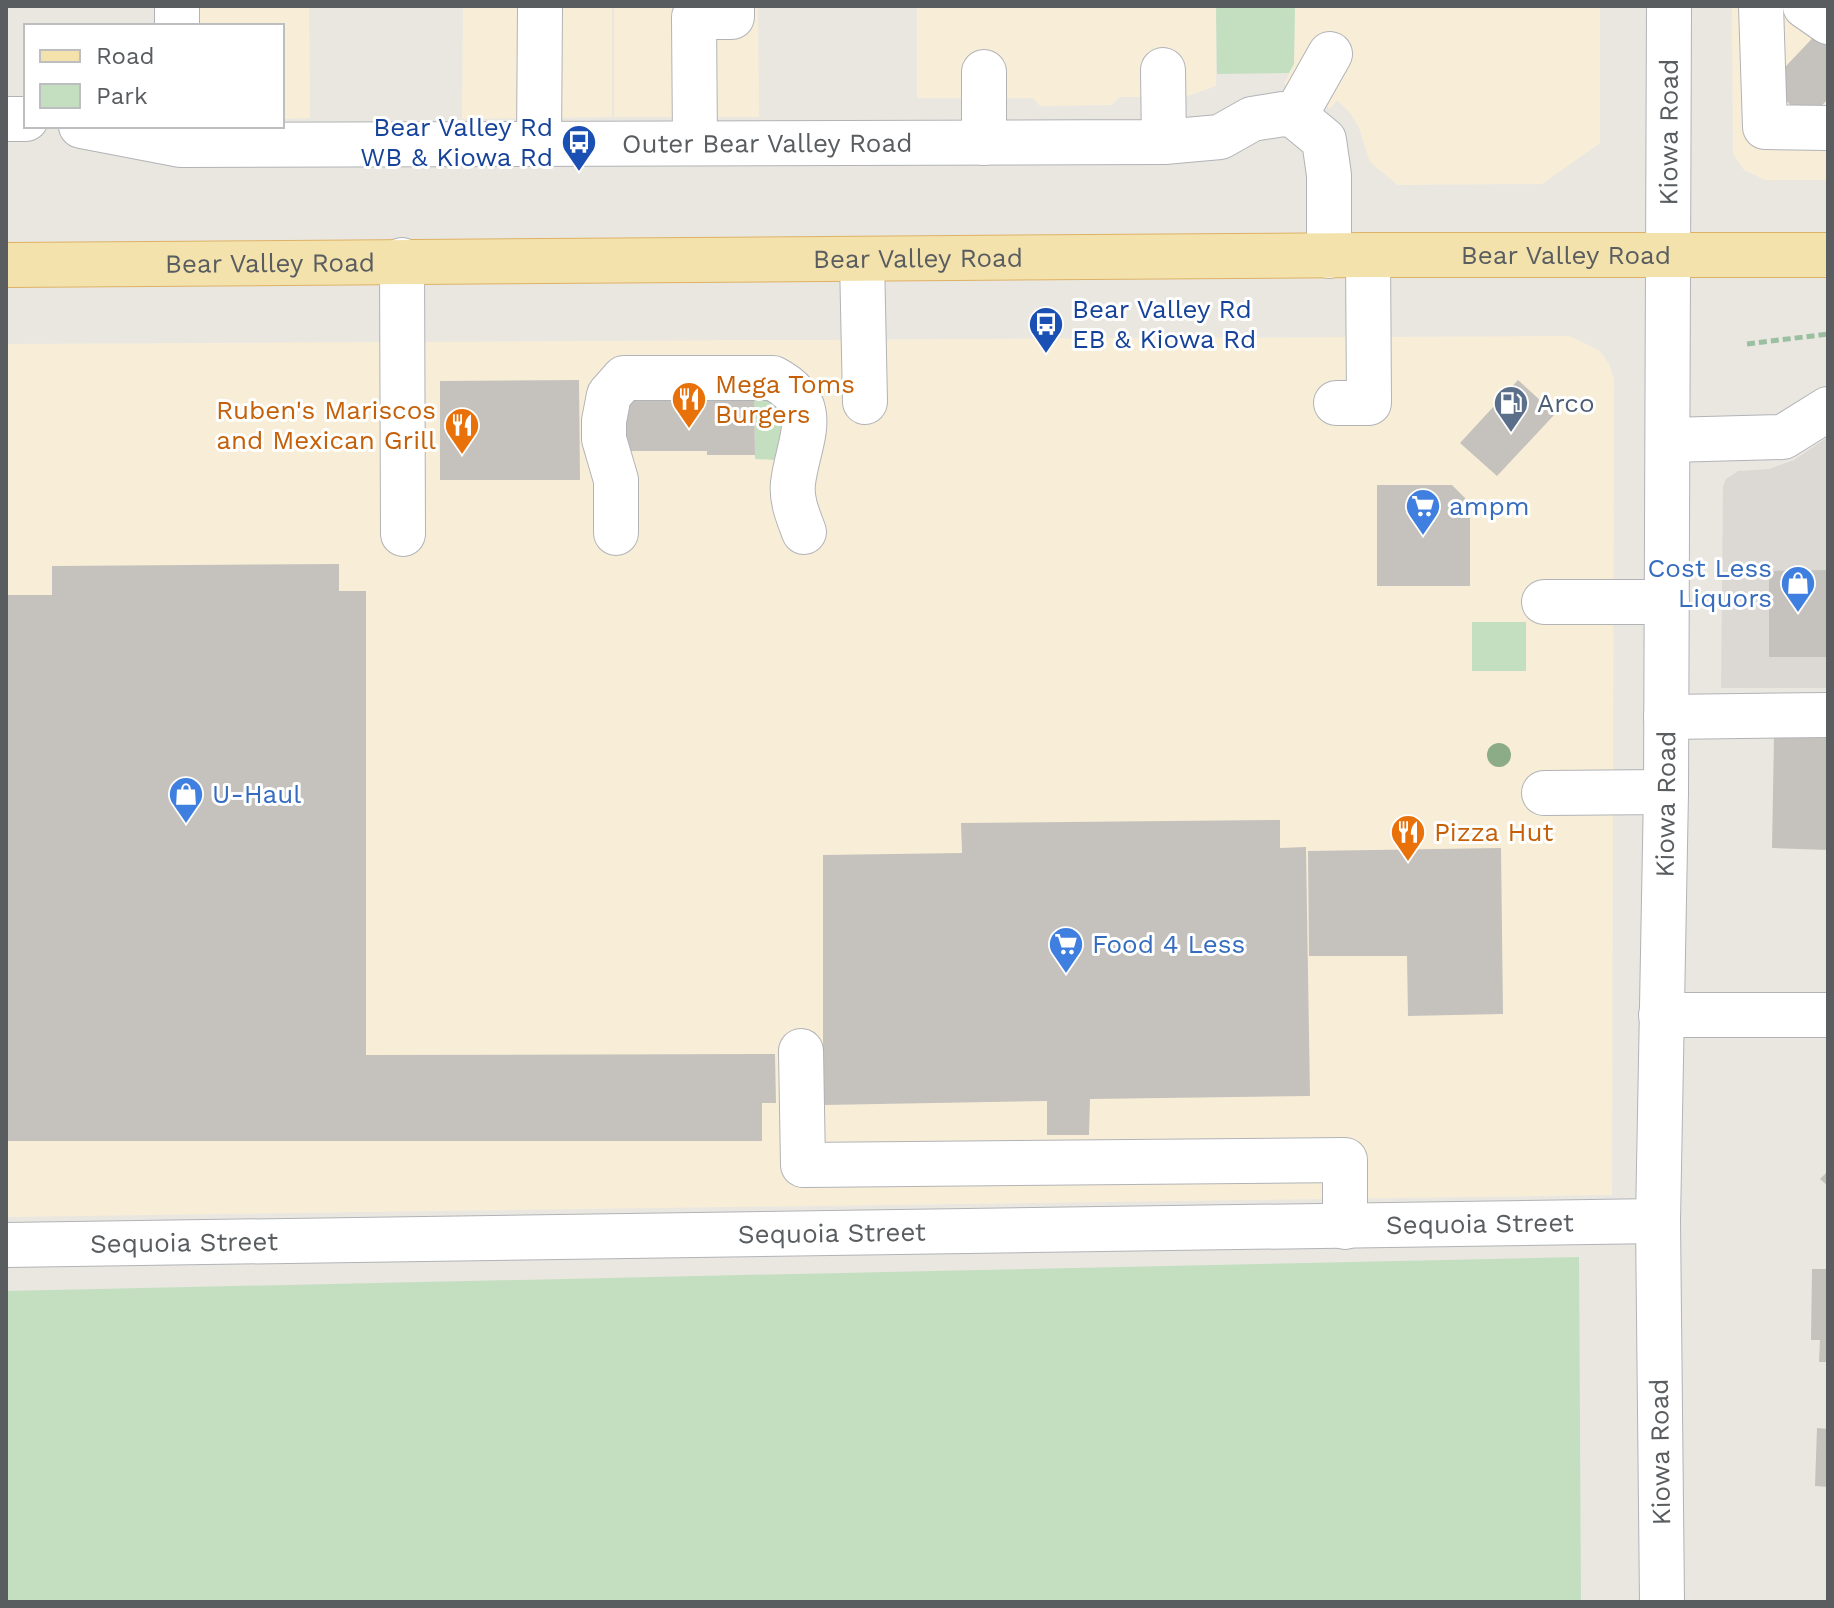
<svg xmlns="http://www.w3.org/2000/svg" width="1834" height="1608" viewBox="0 0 1834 1608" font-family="'Work Sans',sans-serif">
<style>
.commercial{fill:#f8eed8}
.industrial{fill:#dcd9d5}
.green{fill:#c3dfc0}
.building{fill:#c5c2bd}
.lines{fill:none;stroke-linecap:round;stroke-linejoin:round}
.minor-casing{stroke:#b1b3b7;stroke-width:46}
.major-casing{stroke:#deb266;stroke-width:46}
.path{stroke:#9abfa1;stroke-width:5;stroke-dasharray:8 4;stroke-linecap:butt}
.minor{stroke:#fff;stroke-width:44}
.major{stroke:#f3e2ac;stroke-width:44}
.tree{fill:#8cab87}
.labels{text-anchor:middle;stroke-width:6;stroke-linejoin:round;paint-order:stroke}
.transit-label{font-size:26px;fill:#164399;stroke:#fff;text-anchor:end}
.street-label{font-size:26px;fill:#595d60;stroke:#fff}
.food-label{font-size:26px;fill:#c56008;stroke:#fff;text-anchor:start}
.service-label{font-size:26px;fill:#4e5e75;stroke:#fff;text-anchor:start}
.shop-label{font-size:26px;fill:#366cbe;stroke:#fff;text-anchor:start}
</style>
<rect width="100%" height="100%" fill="#eae7e1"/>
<path class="commercial" d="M158,6h151l1,112 -28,1v-93h-124z
M463,6h149v111l-150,2z
M614,6h144l1,111h-145z
M917,6h299v80l-31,11h-66l-7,8 -72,1 -7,-8h-116z
M1295,6h305v137l-58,41 -144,1 -28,-23 -11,-34 -8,-14 -14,-14 -7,9 -19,-16 -27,-9 10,-20z
M1732,6h96v174h-63l-21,-10 -11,-16z
M1569,336l30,14 10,14 5,15 -2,816 -1606,22v-873z"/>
<path class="industrial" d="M1828,437v251h-107l2,-202 3,-7 12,-8 31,-2 25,-9z"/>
<path class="green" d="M1216,6h79l-1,58 -5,9 -72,1z
M754,386l35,14 -14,98v-38l-20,-1z
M1472,622h54v49h-54z
M1579,1257l2,345 -1575,-1v-310z"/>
<path class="building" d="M1822,28l6,6v65l-21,22 -38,-37z
M579,380l1,100h-140v-99z
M1518,380l37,34 -58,62 -37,-33z
M754,382l1,73h-48v-4h-84v-42l5,-18z
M1377,485h75l18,18v83h-93z
M339,564v27h27v464l409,-1 1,49h-14v38h-756v-546h46v-29z
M1828,570v87h-59v-86z
M1774,736l54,1v113l-56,-2z
M1280,820v28l26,-1 4,249 -220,3 -1,36h-42v-34l-224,4v-250l139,-2 -1,-30z
M1501,848l2,166 -95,2 -1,-60h-98l-1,-105z
M1828,1171v15l-8,-7z
M1812,1269h16v93h-9l1,-22h-9z
M1817,1428l11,1v58l-13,-1z"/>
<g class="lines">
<g class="minor-casing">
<g id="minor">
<path d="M177,6v20"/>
<path d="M1761,6l4,121 63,1"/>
<path d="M1805,6l23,16"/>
<path d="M1163,70l1,72"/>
<path d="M984,72v71"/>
<path d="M1295,116l35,-62"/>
<path d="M6,119h20"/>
<path id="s1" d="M81,126l99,19 984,-3 56,-5 32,-18 31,-5 12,2 29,24 5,35v81"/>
<path d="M695,143l-1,-126h38v-11"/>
<path d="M539,144l1,-138"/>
<path d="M862,259l3,143"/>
<path d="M402,260l1,274"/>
<path d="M1336,403h33l-1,-148"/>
<path d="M1668,440l115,-3 45,-28"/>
<path d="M616,533v-53l-12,-41v-18l5,-26 15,-17h149c52,27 25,62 20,105 -2,17 5,33 11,49"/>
<path d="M1544,602h123"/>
<path d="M1666,717l162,-2"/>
<path d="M1544,793l122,-1"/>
<path d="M1661,1015h167"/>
<path d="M801,1051l2,114 542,-5v67"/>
<path id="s2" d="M6,1245l1652,-24"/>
<path id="s3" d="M1662,1602l-4,-381 8,-429 3,-786"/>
</g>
</g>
<g class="major-casing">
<g id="major">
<path id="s4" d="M6,265l1362,-10h460"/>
</g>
</g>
<path class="path" d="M1747,344l81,-10"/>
<use href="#minor" class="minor"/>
<use href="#major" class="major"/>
</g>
<circle class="tree" cx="1499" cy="755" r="12"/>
<defs>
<g id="bus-pin" transform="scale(1.8)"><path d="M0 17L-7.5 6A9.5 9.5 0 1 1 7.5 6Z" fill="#1a4fb4" stroke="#fff"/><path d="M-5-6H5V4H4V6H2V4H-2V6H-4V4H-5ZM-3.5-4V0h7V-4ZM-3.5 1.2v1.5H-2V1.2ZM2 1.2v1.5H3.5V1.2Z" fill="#fff"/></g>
<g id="restaurant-pin" transform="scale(1.8)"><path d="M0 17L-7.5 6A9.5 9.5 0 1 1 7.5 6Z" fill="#e8710a" stroke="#fff"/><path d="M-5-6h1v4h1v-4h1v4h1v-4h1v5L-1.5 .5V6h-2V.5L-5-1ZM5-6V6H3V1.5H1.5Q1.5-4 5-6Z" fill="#fff"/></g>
<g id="fuel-pin" transform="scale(1.8)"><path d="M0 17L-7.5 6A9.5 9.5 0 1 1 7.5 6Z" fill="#5c6f8a" stroke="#fff"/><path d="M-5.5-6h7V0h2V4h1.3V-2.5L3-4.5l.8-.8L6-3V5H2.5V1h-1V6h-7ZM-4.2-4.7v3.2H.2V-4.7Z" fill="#fff"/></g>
<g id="supermarket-pin" transform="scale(1.8)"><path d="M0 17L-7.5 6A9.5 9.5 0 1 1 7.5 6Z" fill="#3f7fe0" stroke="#fff"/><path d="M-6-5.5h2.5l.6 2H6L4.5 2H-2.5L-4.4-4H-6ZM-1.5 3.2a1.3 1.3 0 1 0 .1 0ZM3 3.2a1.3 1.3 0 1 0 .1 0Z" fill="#fff"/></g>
<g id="shop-pin" transform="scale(1.8)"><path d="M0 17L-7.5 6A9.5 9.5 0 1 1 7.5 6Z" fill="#3f7fe0" stroke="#fff"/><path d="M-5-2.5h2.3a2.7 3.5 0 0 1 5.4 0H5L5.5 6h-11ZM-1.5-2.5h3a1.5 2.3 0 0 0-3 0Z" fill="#fff"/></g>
</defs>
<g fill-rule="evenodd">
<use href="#bus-pin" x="579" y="142"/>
<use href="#bus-pin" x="1046" y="324"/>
<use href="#restaurant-pin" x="689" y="399"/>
<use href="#fuel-pin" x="1511" y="403"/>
<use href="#restaurant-pin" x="462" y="425"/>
<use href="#supermarket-pin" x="1423" y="506"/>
<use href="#shop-pin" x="1798" y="583"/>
<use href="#shop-pin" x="186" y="794"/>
<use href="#restaurant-pin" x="1408" y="832"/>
<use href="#supermarket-pin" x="1066" y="944"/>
</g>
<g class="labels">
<g class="transit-label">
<text x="553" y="136">Bear Valley Rd<tspan x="553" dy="30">WB &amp; Kiowa Rd</tspan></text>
<text x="1072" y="318" text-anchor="start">Bear Valley Rd<tspan x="1072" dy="30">EB &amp; Kiowa Rd</tspan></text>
</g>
<g class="street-label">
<text dy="9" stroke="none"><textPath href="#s3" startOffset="1470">Kiowa Road</textPath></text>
<text dy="9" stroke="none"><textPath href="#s1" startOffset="688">Outer Bear Valley Road</textPath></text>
<text dy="9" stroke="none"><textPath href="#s4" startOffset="1560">Bear Valley Road</textPath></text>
<text dy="9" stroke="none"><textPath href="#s4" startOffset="912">Bear Valley Road</textPath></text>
<text dy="9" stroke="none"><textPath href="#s4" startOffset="264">Bear Valley Road</textPath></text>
<text dy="9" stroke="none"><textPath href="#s3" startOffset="798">Kiowa Road</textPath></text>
<text dy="9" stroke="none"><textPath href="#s2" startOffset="1474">Sequoia Street</textPath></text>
<text dy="9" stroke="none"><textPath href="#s2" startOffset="826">Sequoia Street</textPath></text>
<text dy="9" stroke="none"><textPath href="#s2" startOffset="178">Sequoia Street</textPath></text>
<text transform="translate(1660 1452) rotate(-91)" y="9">Kiowa Road</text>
</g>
<g class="food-label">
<text x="715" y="393">Mega Toms<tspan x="715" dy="30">Burgers</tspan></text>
<text x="436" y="419" text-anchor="end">Ruben's Mariscos<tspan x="436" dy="30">and Mexican Grill</tspan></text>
<text x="1434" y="841">Pizza Hut</text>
</g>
<g class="service-label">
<text x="1537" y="412">Arco</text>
</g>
<g class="shop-label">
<text x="1449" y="515">ampm</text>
<text x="1772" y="577" text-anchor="end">Cost Less<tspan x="1772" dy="30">Liquors</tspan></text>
<text x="212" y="803">U-Haul</text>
<text x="1092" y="953">Food 4 Less</text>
</g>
</g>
<rect width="1834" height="1608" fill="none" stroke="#595d60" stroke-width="16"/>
<rect x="24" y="24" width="260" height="104" fill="#ffffff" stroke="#bdbebf" stroke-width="2"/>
<rect x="40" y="50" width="40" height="12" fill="#f3e2ac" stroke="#bdbebf" stroke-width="2"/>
<text x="96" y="64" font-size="24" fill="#595d60">Road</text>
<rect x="40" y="84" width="40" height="24" fill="#c3dfc0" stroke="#bdbebf" stroke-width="2"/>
<text x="96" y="104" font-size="24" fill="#595d60">Park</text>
</svg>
